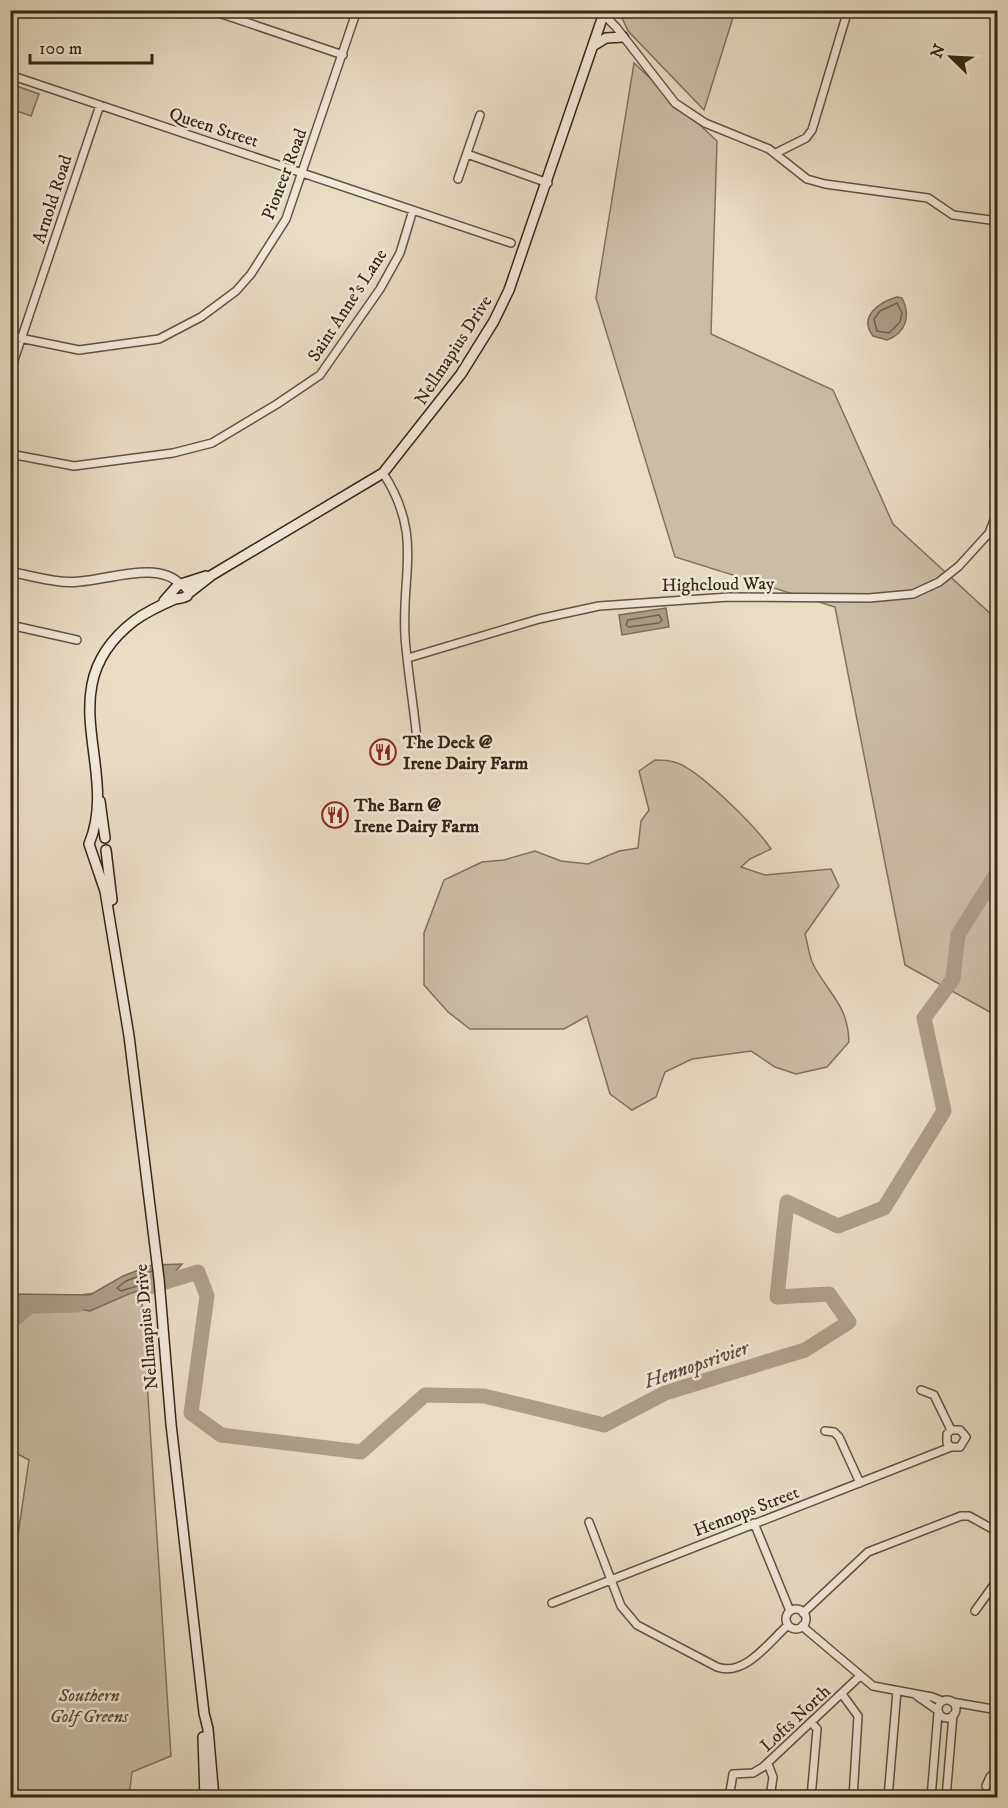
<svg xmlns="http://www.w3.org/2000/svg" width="1008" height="1808" viewBox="0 0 1008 1808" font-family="'IM FELL DW Pica',serif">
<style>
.green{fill:#cabda5;stroke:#80725c;stroke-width:1.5}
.water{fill:#ab9e87;stroke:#7c6e59;stroke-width:1.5}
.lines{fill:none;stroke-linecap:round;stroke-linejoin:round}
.shore{stroke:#70624d;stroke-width:1.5}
.river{stroke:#ab9e87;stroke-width:15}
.minor-casing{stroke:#62543f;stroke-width:10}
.tertiary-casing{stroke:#62543f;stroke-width:11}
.secondary-casing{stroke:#352713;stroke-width:12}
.minor{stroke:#f0e8d8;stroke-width:7}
.tertiary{stroke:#f0e8d8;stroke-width:8}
.secondary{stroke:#f0e8d8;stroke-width:9}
.labels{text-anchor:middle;stroke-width:5;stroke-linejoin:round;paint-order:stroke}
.street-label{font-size:18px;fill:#352713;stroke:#f0e8d8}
.poi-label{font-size:18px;font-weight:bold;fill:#352713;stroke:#f0e8d8;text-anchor:start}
.park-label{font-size:18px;font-style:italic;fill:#5a4c38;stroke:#f0e8d8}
.water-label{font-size:20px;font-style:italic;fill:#584b36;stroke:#f0e8d8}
</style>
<rect width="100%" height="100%" fill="#e8dcc3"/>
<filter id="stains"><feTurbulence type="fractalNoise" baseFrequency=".00333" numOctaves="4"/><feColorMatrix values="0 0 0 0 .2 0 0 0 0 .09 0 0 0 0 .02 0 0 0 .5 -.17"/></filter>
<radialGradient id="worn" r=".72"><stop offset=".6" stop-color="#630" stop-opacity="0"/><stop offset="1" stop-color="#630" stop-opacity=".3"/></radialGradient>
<path class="green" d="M619,11h116l-31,99 -76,-79z
M634,63l83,78 -6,193 122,56 60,134 100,92 4,-9v409l-92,-51 -70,-358 -160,-50 -79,-259z
M11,84l28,10 -8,22 -20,-7z
M655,760c6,0 13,0 19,2 23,5 83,66 97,87l-21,10 -9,8 24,8 66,-6 8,17 -34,48c3,10 4,23 9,32 16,29 34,40 35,76l-22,25 -31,7 -21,-7 -24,-16 -59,8 -27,13 -9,25 -24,13 -22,-16 -23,-78 -23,13h-94l-22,-17 -24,-27v-52l20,-53 38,-18 22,-2 31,-9 26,10 27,3 31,-13 19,-3 3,-27 8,-11 -10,-39z
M141,1287l30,469 -39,16 -3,25h-118l-1,-208 19,-129 -19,-10 1,-146z"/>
<path class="water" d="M897,297l5,1c9,18 4,35 -15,42l-14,-4c-15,-19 6,-34 24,-39z
M666,608l3,19 -47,8 -3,-20z
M182,1264l-18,21 -33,8 -41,18 -29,-5h-27l-23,5 -1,-17 80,1 33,-19 29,-11z"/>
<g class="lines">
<path class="shore" d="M897,303l5,10 -2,9 -11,11 -12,-2 -3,-12 6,-8z
M659,615l3,5 -3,3 -30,4 -3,-2 2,-5z
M152,1271l-26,10 -9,7 4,3 32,-10"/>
<path class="river" d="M149,1287l49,-15 9,24 -16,117 30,22 140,17 64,-57 59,1 120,29 61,-32 140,-43 44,-28 -20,-28 -52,3 10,-95 51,24 46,-18 60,-97 -20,-93 29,-39 5,-44 40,-64
M10,1323l20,-17 47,-1"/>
<g class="minor-casing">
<path id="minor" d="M210,10l133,45
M595,10l8,4 13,13 59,76 30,20 64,26 38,30 18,5 103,14 25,17 45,6
M10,75l501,168
M776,153l30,-15 6,-8 36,-120
M467,154l81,29
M458,179l22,-64
M10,336l69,14 80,-11 42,-22 35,-26 15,-17 35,-55 71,-209
M10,372l90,-267
M998,414l-4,30 4,27
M10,454l64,12 99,-13 39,-10 65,-39 43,-29 60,-86 20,-36 13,-43
M383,473c43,66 15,106 23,175 3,31 8,61 11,92
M10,625l67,15
M408,658l131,-39 60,-13 130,-9 140,1 44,-4 26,-12 20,-16 30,-33 9,-23
M921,1390l13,5 17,35
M825,1431l9,1 5,5 21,46
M589,1522l32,84 16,19 80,42c28,10 52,-25 71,-42
M754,1523l36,88
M552,1603l399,-156h9l6,-10 -6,-7h-9l-4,4v9l4,4
M786 1619a10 10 0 1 1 20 0a10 10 0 1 1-20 0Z
M975,1611l23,-32
M803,1613l65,-61 93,-36h8l29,16
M802,1626l71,60 59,11 10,4
M842,1694l16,22 -5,82
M917,1696l20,14
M938 1709a9 9 0 1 1 18 0a9 9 0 1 1-18 0Z
M952,1702l46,8
M768,1764l5,13 -3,21
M986,1786l4,-9 8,-8
M729,1798l4,-24 20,-1 10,-6 97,-91
M811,1798l6,-69 -5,-6
M888,1798l9,-107
M931,1798l7,-85
M946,1798l7,-83"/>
</g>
<g class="tertiary-casing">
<path id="tertiary" d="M10,572c20,3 40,10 60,10 31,1 88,-24 111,3"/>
</g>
<g class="secondary-casing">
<path id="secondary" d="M593,46l13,-8 17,-1
M184,585l5,6 -2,5c-5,3 -8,2 -12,3 -14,6 -29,13 -41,22 -87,67 -13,147 -45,223l16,47 24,145 30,243 12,145 33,289 4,16 6,69
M189,593l23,-18 171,-102 78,-99 33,-53 15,-31 96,-280
M164,601l14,-16 28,-9
M100,801l5,37
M106,850l6,50
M203,1737l2,61"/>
</g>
<use href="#minor" class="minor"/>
<use href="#tertiary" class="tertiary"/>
<use href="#secondary" class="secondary"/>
</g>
<defs>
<g id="restaurant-ring" transform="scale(1.35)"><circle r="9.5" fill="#f0e8d8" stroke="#8f2418" stroke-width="1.5"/><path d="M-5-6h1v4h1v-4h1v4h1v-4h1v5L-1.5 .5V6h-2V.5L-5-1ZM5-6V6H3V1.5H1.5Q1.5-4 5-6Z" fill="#8f2418"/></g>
</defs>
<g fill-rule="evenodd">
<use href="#restaurant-ring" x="383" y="752"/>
<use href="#restaurant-ring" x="335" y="815"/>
</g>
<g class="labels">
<g class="street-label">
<text transform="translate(214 127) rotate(18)" y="6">Queen Street</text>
<text transform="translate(284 174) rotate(-69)" y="6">Pioneer Road</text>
<text transform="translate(52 199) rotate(-72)" y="6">Arnold Road</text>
<text transform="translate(347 305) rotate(-57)" y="6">Saint Anne's Lane</text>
<text transform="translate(453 350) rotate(-57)" y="6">Nellmapius Drive</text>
<text transform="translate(718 584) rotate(-1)" y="6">Highcloud Way</text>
<text transform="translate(146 1327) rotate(-95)" y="6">Nellmapius Drive</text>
<text transform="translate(746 1511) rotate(-21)" y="6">Hennops Street</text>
<text transform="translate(795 1718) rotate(-43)" y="6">Lofts North</text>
</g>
<g class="poi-label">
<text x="403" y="748">The Deck @<tspan x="403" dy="21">Irene Dairy Farm</tspan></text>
<text x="354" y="811">The Barn @<tspan x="354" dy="21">Irene Dairy Farm</tspan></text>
</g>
<g class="park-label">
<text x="89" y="1701">Southern<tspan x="89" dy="21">Golf Greens</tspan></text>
</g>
<g class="water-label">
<text transform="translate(696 1364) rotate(-19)" y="7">Hennopsrivier</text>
</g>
</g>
<rect width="1008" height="1808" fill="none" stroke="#e8dcc3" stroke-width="36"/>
<rect x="12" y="12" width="984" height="1784" fill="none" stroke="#352713" stroke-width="3"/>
<rect x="18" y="18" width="972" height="1772" fill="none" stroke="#352713" stroke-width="1.5"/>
<g transform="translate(951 57) rotate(294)" stroke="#f0e8d8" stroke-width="4.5" paint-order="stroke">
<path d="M0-4.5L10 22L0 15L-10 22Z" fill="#352713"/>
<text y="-9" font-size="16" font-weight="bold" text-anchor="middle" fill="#352713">N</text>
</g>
<path d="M30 54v9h122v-9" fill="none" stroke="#352713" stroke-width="3"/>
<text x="39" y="54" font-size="18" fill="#352713" stroke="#f0e8d8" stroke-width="4.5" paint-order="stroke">100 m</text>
<rect width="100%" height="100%" filter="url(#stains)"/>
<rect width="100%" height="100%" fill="url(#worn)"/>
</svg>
